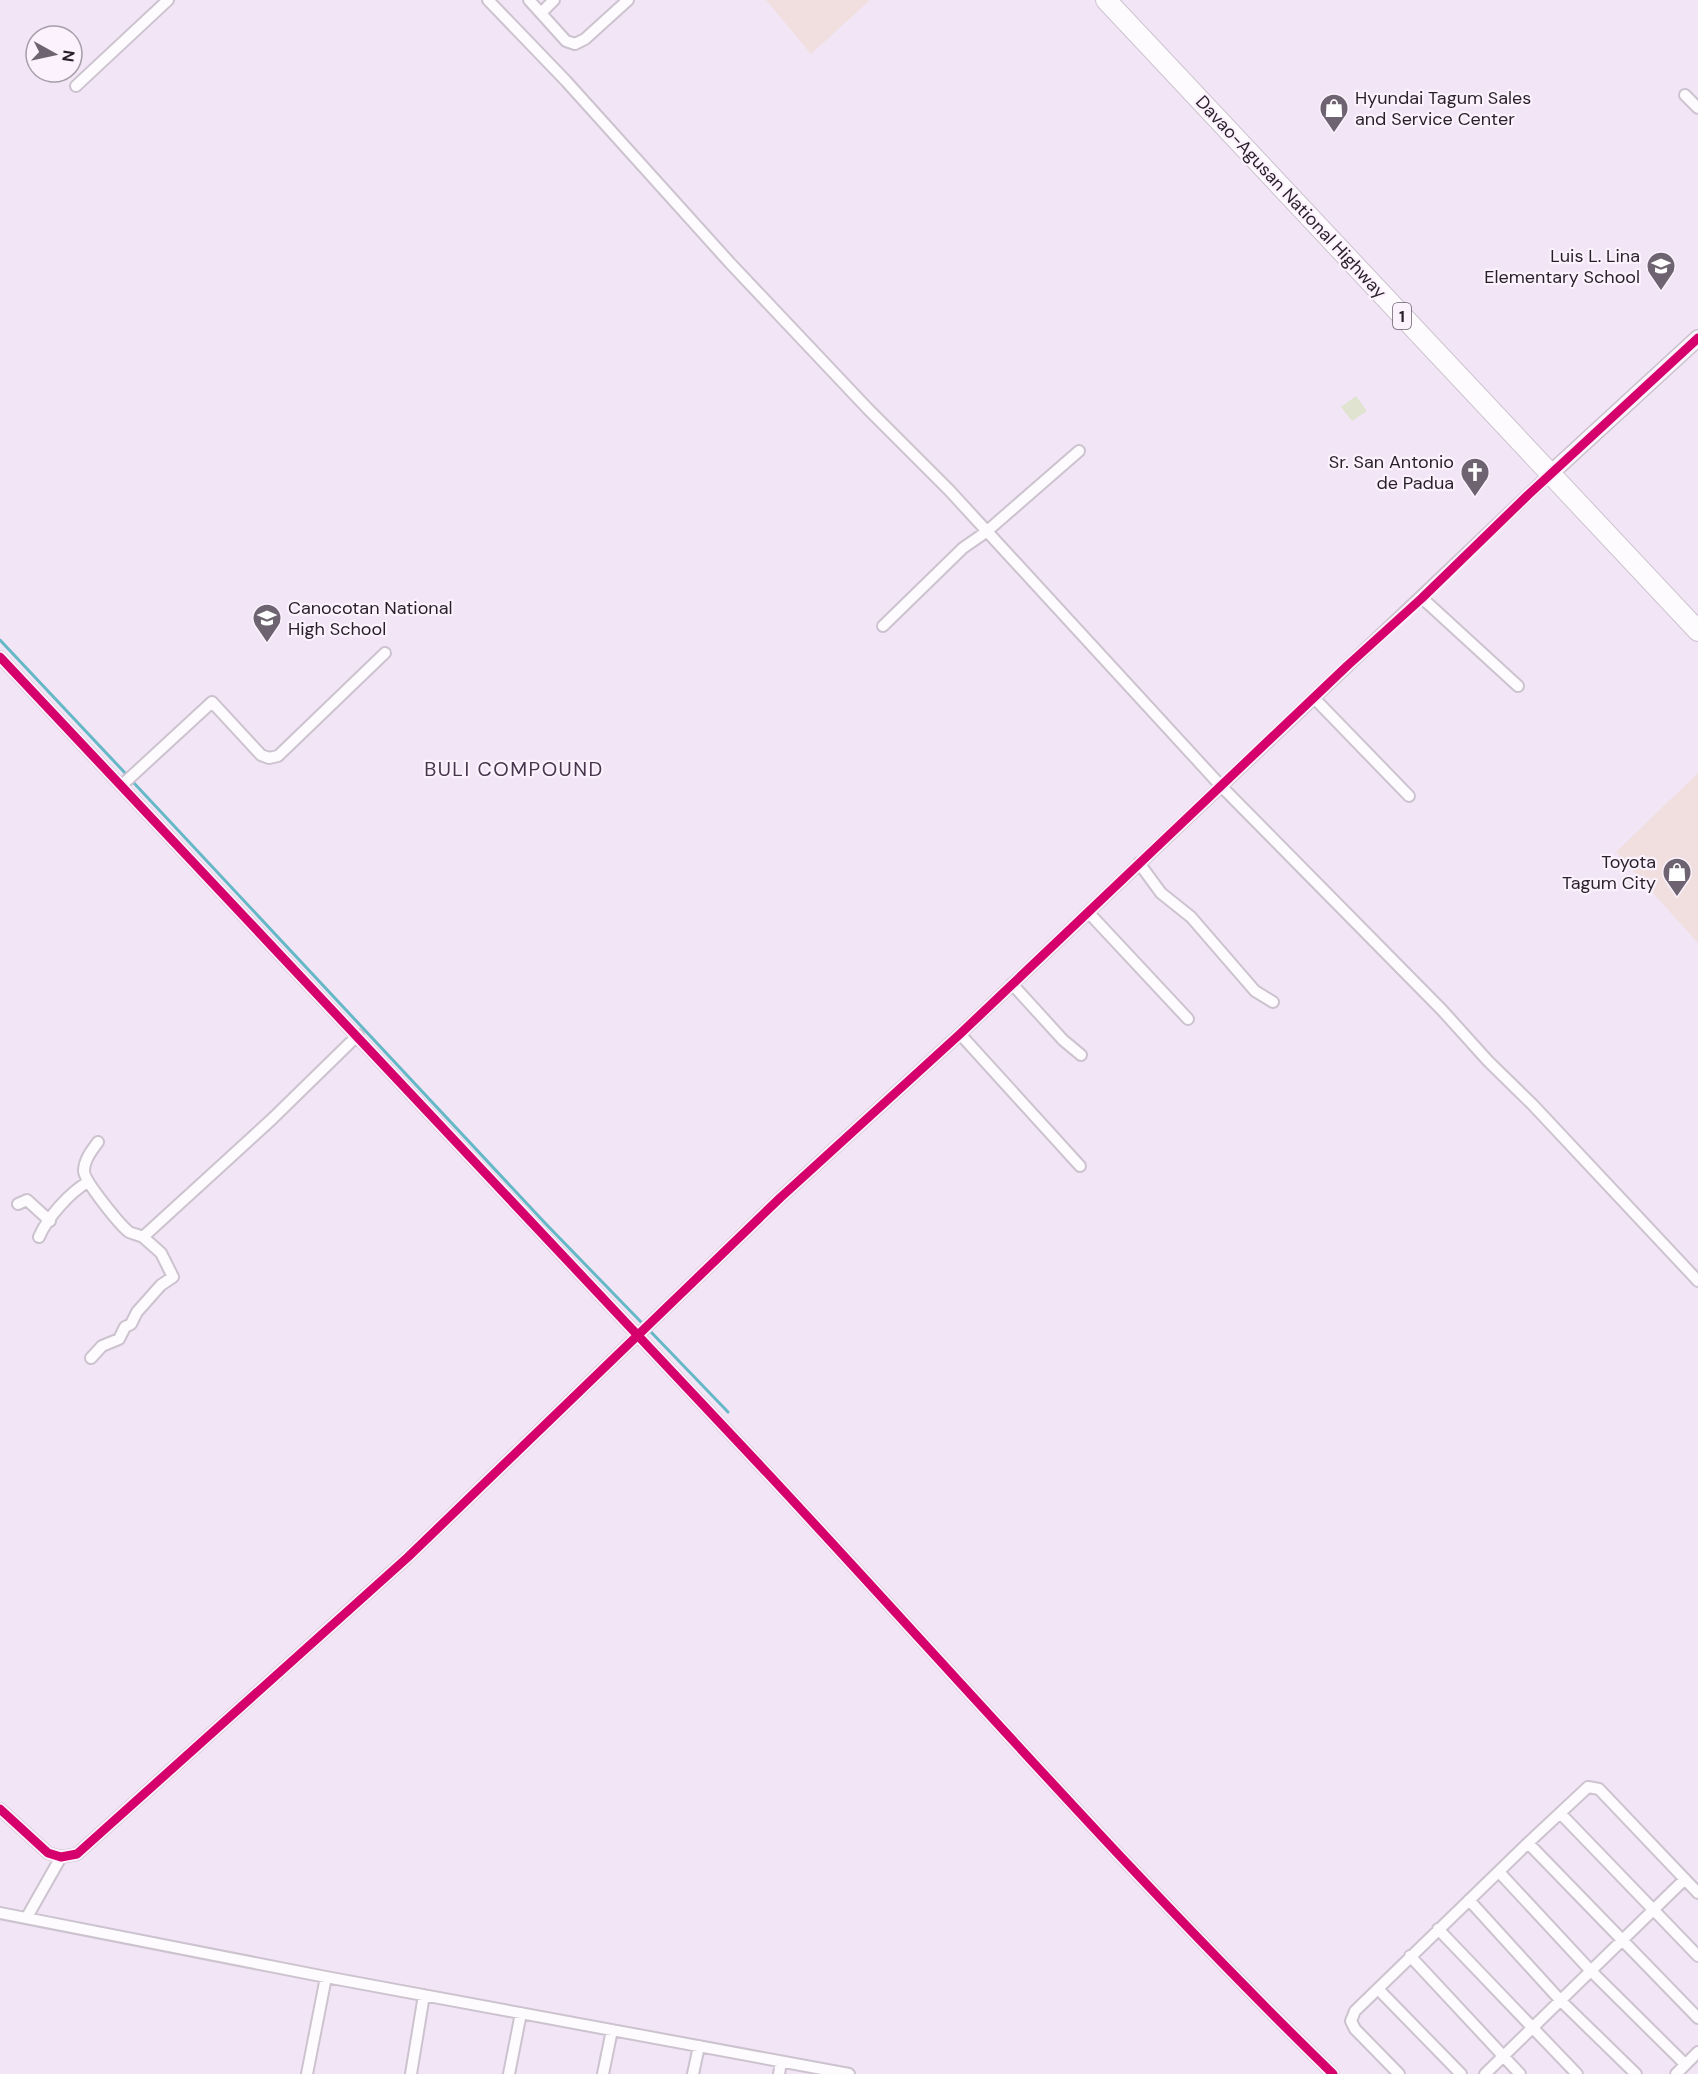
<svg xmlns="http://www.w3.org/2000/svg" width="1698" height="2074" viewBox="0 0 1698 2074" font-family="'DM Sans',sans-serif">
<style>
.commercial{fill:#f0dfde}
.park{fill:#dfe3d0}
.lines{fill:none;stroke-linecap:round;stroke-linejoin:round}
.stream{stroke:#65b8c6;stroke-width:3}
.street-casing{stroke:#ccc3cf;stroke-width:14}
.secondary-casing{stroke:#ccc3cf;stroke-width:18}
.highway-casing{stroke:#ccc3cf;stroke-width:22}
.street{stroke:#fdfbfe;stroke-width:10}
.secondary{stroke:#fdfbfe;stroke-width:15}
.highway{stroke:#fdfbfe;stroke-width:20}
.cycleway-casing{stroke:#fbf2fd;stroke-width:13}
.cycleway{stroke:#d6006c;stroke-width:9}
.labels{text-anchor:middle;stroke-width:4.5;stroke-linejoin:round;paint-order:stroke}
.shield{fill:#fbf2fd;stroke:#675e69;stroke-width:1.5}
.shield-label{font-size:16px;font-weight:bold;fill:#271f29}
.poi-label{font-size:18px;fill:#271f29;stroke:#fbf2fd;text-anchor:end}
.street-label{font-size:18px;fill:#271f29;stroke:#fbf2fd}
.neighbourhood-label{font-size:20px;letter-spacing:1.5px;fill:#48364d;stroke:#fbf2fd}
</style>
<rect width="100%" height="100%" fill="#f2e5f6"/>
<path class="commercial" d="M766,0h104l-59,54z
M1698,773v170l-82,-91z"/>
<path class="park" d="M1356,396l11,15 -15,10 -11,-14z"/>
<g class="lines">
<path class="stream" d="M0,640l126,134
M133,782l412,441 97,100
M651,1332l77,80"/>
<g class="street-casing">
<path id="street" d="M488,0l78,81 164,182 138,146 81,81 272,296 221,224 46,51 44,43 166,177
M529,0l37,41 9,3 10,-5 43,-39
M541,13l13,-13
M76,86l92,-86
M1685,95l13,13
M1422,598l96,88
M883,626l80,-78 23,-16 93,-81
M0,657c257,273 515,545 770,819 187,201 367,407 563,598
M1314,698l95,98
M122,785l90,-83 49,53 8,3 9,-2 107,-103
M1139,863l22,30 30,24 64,74 18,11
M1088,912l100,107
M1012,984l51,56 18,15
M960,1034l120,132
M98,1142c-6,8 -14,18 -14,29 0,10 36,54 45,61 4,2 10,3 14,5l128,-117 87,-85
M18,1204l9,-4 23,21
M39,1237c8,-19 31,-45 49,-55
M91,1358l11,-12 17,-7 6,-12 6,-3 6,-12 24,-27 12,-8 -12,-24 -18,-16
M0,1809l48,44 13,4 16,-3 331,-297 372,-359 180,-164 590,-560
M1560,1813l138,143
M1528,1843l170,175
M1499,1872l92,99 94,93
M1469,1900l92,101 75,73
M0,1913l326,64 523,97
M27,1917l34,-60
M1438,1929l139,145
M1410,1956l110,118
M1378,1989l83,85
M307,2074l19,-97
M411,2074l13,-79
M509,2074l12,-61
M603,2074l9,-44
M693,2074l6,-28
M779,2074l2,-12
M1399,2074l-44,-45 -4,-8 4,-10 173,-168 60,-56 11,2 99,104
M1485,2074l200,-195
M1676,2074l22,-22"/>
</g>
<g class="secondary-casing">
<path id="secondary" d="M1550,474l148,-136"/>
</g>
<g class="highway-casing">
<path id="highway" d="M1106,0l592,631"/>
</g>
<use href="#street" class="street"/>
<use href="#secondary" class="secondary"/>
<use href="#highway" class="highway"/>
<g class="cycleway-casing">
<path id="cycleway" d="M0,657c257,273 515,545 770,819 187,201 367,407 563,598
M0,1809l48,44 13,4 16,-3 331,-297 372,-359 180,-164 387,-368 75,-68 106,-103 170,-157"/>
</g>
<use href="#cycleway" class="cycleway"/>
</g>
<defs>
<g id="shop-pin" transform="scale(1.5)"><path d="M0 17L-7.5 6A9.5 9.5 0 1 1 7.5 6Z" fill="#6e6471" stroke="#fbf2fd"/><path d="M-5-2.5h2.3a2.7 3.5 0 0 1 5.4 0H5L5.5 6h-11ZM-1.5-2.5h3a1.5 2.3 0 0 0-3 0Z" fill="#fff"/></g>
<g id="school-pin" transform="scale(1.5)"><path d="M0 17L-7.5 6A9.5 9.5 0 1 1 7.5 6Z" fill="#6e6471" stroke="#fbf2fd"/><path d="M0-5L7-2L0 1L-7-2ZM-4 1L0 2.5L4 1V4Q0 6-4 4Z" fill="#fff"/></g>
<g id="church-pin" transform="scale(1.5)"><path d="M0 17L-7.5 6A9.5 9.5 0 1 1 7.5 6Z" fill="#6e6471" stroke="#fbf2fd"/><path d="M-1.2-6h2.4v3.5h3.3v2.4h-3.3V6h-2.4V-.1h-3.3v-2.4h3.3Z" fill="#fff"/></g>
</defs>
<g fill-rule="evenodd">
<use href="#shop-pin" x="1334" y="108"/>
<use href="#school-pin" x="1661" y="266"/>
<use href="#church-pin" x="1475" y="472"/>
<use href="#school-pin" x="267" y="618"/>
<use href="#shop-pin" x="1677" y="872"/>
</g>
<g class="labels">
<rect class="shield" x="1393" y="303" width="18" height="26" rx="4.5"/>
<g class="shield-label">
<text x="1402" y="322">1</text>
</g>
<g class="poi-label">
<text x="1355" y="104" text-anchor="start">Hyundai Tagum Sales<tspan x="1355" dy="21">and Service Center</tspan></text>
<text x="1640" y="262">Luis L. Lina<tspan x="1640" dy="21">Elementary School</tspan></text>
<text x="1454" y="468">Sr. San Antonio<tspan x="1454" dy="21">de Padua</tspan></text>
<text x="288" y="614" text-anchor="start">Canocotan National<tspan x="288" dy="21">High School</tspan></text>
<text x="1656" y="868">Toyota<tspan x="1656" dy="21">Tagum City</tspan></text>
</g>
<g class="street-label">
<text transform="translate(1291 197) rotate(47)" y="6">Davao-Agusan National Highway</text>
</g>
<g class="neighbourhood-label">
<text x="514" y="776">BULI COMPOUND</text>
</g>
</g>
<g transform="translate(54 54) rotate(98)"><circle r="28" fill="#fbf2fd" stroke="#a69ea8" stroke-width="1.5"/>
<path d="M0-4.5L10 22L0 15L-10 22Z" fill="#6e6471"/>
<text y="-9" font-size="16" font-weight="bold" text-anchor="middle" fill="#271f29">N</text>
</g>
</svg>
